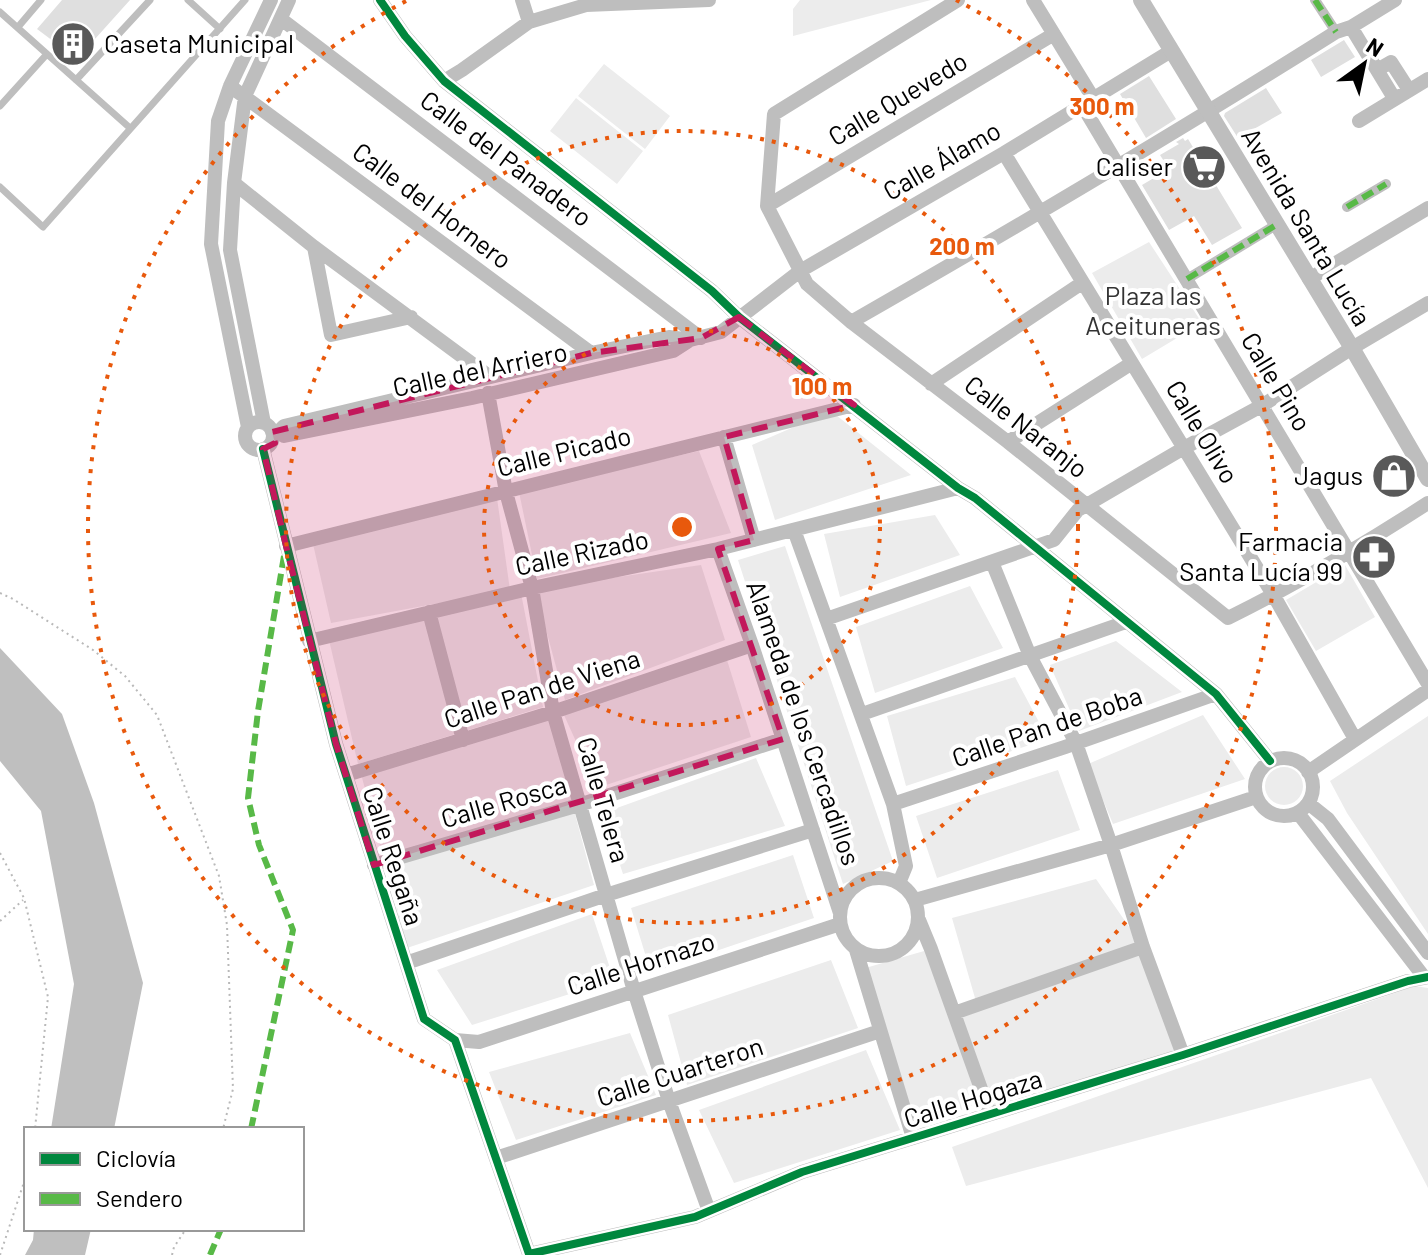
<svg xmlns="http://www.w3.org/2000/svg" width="1428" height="1255" viewBox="0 0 1428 1255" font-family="Barlow,sans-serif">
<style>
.green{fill:#ececec}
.water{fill:#bfbfbf}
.building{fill:#dfdfdf}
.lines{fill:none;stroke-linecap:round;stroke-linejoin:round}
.path{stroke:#b9b9b9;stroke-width:2;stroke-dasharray:2 4;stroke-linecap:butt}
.service{stroke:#bebebe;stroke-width:7}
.pedestrian{stroke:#bebebe;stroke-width:10}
.minor{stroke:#bebebe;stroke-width:14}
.tertiary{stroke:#bebebe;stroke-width:16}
.quiet{stroke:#58b947;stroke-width:6;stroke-dasharray:12 6;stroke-linecap:butt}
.cycleway-casing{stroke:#fff;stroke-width:13}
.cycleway{stroke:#00873e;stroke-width:8}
.marked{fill:#c2185b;fill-opacity:0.2;stroke:#c2185b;stroke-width:6;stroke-dasharray:16 10;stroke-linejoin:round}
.ring{fill:none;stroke:#e8590c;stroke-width:4;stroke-dasharray:4 8}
.labels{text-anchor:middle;stroke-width:8;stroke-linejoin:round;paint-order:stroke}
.poi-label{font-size:26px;fill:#000;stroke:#fff;text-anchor:end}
.street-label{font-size:26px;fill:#000;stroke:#fff}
.park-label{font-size:26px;fill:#333;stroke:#fff}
.centre{fill:#e8590c;stroke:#fff;stroke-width:4}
.ring-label{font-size:24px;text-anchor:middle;font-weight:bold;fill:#e8590c;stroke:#fff;stroke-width:8;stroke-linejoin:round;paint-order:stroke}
</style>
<rect width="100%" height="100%" fill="#fff"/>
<path class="green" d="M800,0h131l-138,36v-27z
M604,64l66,52 -25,33 -67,-53z
M576,98l67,53 -26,33 -67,-53z
M1149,242l53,81 -60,36 -50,-86z
M831,411l80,64 -136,45 -23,-75z
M699,451l32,82 -194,46 -18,-87z
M497,498l13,92 -179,33 -18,-79z
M935,515l25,40 -120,42 -16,-63z
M785,546l108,315 -50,23 -105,-324z
M701,565l24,75 -160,60 -30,-111z
M1345,565l30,52 -59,34 -30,-51z
M970,586l33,62 -128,45 -19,-66z
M521,593l22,114 -185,57 -29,-124z
M1116,641l66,51 -103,39 -29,-66z
M727,660l24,77 -154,51 -33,-73z
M1015,677l33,62 -142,47 -19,-70z
M548,713l46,172 -187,63 -47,-178z
M1203,715l42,64 -132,45 -25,-60z
M1428,716v218l-81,-121 -17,-32z
M756,758l29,68 -162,48 -20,-61z
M1265 786a19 19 0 1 1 38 0a19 19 0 1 1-38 0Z
M1058,770l22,60 -143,48 -21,-62z
M793,855l21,63 -163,55 -20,-65z
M1096,879l47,68 40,108 -193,59 -5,-13 -75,29 -48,-161 69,-20 23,64 23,-8 -25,-87z
M592,914l22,66 -142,45 -35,-55z
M831,960l27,68 -171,57 -19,-70z
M1415,986l13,2v200l-57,-110 -405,108 -14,-39z
M630,1033l26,62 -140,45 -27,-68z
M866,1050l34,80 -166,53 -35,-73z"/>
<path class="water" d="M0,648l62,66 32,89 49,180 -29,146h-63l23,-145 -33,-173 -41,-50z
M34,1229h57l-6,26h-60l8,-15z"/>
<path class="building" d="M62,0h68l-53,59 -40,-30z
M1344,40l11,17 -34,20 -10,-17z
M1149,76l27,43 -30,19 -26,-44z
M1266,88l16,25 -44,25 -14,-22 1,-3z
M1183,138l2,3 3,-2 54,89 -30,17 -18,-29 -25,14 -27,-45 27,-16 -9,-14 19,-11 -3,-2z"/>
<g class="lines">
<path class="path" d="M0,593l13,6 80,51 32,26 32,39 62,161 8,49 6,164 -10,40
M0,853l24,45 24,99 -13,132
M0,921l23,-21
M0,1255l26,-79
M172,1255l2,-8 12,-18"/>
<path class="service" d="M188,0l32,29
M0,12l130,116
M18,27l23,-27
M76,80l74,-80
M0,106l47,-52
M0,187l43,40 202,-227"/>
<path class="pedestrian" d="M1315,0l21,32
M1347,207l39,-23
M1187,279l89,-54"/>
<path class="minor" d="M380,0l25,36 39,45 268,210 27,26 219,171 17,10 241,196 54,67
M522,0l7,22
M958,0l-184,114 -7,92 40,78 44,38 157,120 220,176c69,-34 135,-73 200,-115
M1033,0l60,98
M281,19l420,319
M1351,27l43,71
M1377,70l14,-8 18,28
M444,81l18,-11 67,-48 57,-17 123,-5
M230,86l361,267
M1082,105l346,579
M1359,121l69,-42
M1004,153l270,443 81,143
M234,183l80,64 176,130
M767,206l287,-172
M314,247l17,88 80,-18
M1309,279l119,-71
M851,322c164,-94 325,-189 485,-290l15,-5 44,-27
M931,384l151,-101
M488,393l18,99 26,96 21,124 81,279 35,110 40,110
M245 436a14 14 0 1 1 28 0a14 14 0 1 1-28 0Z
M264,423l-34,-173 4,-67 11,-87 44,-96
M248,427l-37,-183 7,-123 12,-35 41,-86
M279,431l5,5 188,-38 201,-47 17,-11
M272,432l7,-1 5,-5 307,-73 78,-16 21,3 31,-8 79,-61 204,-118 167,-102
M724,437l30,103
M1008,442l124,-79
M263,449l73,295 88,275 31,21 74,214 166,-37 107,-45 381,-117 225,-74 20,-4
M794,530l99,274 13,62 -7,17
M286,546l568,-141
M718,549l34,96 88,268
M992,562l38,94 46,87 35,102 32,102 40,108
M429,612l34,128
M826,619l228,-79 24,-30 106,-62 79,-43 89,-57 76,-45
M309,641l223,-53 186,-39 240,-61
M862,714l264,-92
M1255 787a29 29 0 1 1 58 0a29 29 0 1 1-58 0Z
M1308,772l120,-82
M346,775l207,-63 199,-67
M1308,803l20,16 100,134
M893,804l172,-57 151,-53
M1298,813l126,164
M374,865l205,-60 204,-66
M840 917a39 39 0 1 1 78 0a39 39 0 1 1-78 0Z
M915,900l196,-55 145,-48
M919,920l12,29 59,165
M856,950l57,188
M406,963l200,-68 207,-65
M954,1013l189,-66
M455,1040l24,2 361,-118
M496,1158l384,-127"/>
<path class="tertiary" d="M1141,0l211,348 76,131"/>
<path class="quiet" d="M1315,0l21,32
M1347,207l39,-23
M1187,279l89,-54
M251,1129l42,-199 -34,-85 -11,-47 10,-87 26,-155
M210,1255l11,-26"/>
<g class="cycleway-casing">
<path id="cycleway" d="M380,0l25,36 39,45 268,210 27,26 219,171 17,10 241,196 54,67
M263,449l73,295 88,275 31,21 74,214 166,-37 107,-45 381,-117 225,-74 20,-4"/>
</g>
<use href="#cycleway" class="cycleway"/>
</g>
<path class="marked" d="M739,317l115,88 -130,32 30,103 -36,9 65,190 -409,126 -38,-121 -50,-198 -23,-97 12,-6 -3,-11 319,-79 110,-15z"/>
<g class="ring">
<circle cx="682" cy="527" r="198"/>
<circle cx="682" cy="527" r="396"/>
<path d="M956 0A594 594 0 1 1 408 0"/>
</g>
<defs>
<g id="building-disc" transform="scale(2.3)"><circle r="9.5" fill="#595959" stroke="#fff"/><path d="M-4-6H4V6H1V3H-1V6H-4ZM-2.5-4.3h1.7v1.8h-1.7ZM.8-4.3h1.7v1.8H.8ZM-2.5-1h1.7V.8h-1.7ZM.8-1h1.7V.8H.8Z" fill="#fff"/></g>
<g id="supermarket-disc" transform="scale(2.3)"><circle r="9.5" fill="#595959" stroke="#fff"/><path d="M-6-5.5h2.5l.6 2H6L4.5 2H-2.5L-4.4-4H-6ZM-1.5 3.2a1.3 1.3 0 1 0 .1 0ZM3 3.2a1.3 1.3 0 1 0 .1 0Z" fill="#fff"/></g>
<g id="shop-disc" transform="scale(2.3)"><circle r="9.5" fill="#595959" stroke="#fff"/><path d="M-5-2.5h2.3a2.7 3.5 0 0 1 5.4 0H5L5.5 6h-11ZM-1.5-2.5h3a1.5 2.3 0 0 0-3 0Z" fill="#fff"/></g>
<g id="pharmacy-disc" transform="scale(2.3)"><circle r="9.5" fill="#595959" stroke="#fff"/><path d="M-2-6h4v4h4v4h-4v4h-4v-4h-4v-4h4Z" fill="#fff"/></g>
</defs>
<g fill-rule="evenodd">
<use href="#building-disc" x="73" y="44"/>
<use href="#supermarket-disc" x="1204" y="167"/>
<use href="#shop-disc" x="1394" y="476"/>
<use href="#pharmacy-disc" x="1374" y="557"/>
</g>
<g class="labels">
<g class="poi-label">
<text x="104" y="53" text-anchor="start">Caseta Municipal</text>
<text x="1173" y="176">Caliser</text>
<text x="1363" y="485">Jagus</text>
<text x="1343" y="551">Farmacia<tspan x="1343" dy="30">Santa Lucía 99</tspan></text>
</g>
<g class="street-label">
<text transform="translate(898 99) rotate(-31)" y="9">Calle Quevedo</text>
<text transform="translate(506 159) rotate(37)" y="9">Calle del Panadero</text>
<text transform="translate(942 161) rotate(-30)" y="9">Calle Álamo</text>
<text transform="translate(432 206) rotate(37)" y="9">Calle del Hornero</text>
<text transform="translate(1306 227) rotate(59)" y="9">Avenida Santa Lucía</text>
<text transform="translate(480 370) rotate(-12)" y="9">Calle del Arriero</text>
<text transform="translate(1276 382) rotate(59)" y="9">Calle Pino</text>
<text transform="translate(1026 427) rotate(38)" y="9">Calle Naranjo</text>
<text transform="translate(1202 432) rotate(59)" y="9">Calle Olivo</text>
<text transform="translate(564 452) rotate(-14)" y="9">Calle Picado</text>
<text transform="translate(582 553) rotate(-12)" y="9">Calle Rizado</text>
<text transform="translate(542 689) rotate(-18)" y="9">Calle Pan de Viena</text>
<text transform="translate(803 723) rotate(71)" y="9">Alameda de los Cercadillos</text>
<text transform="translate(1047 727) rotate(-19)" y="9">Calle Pan de Boba</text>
<text transform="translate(603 800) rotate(74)" y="9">Calle Telera</text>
<text transform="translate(504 802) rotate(-16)" y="9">Calle Rosca</text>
<text transform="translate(393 856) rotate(72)" y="9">Calle Regaña</text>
<text transform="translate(641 964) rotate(-18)" y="9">Calle Hornazo</text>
<text transform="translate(680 1072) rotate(-18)" y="9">Calle Cuarteron</text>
<text transform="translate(973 1099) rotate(-17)" y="9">Calle Hogaza</text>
</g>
<g class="park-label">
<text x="1153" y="305">Plaza las<tspan x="1153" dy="30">Aceituneras</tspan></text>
</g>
</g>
<circle cx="682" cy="527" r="12" class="centre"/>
<g class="ring-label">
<text x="1102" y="115">300 m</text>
<text x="962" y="255">200 m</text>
<text x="822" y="395">100 m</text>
</g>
<rect x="24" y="1127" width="280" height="104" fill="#ffffff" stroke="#999999" stroke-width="2"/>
<rect x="40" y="1153" width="40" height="12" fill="#00873e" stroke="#999999" stroke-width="2"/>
<text x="96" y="1167" font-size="24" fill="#000000">Ciclovía</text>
<rect x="40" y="1193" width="40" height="12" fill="#58b947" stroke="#999999" stroke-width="2"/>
<text x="96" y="1207" font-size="24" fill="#000000">Sendero</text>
<g transform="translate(1364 64) rotate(33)" stroke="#ffffff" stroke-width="6" paint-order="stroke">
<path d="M0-6L14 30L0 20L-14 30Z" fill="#000000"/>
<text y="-12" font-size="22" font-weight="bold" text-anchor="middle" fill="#000000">N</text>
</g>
</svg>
